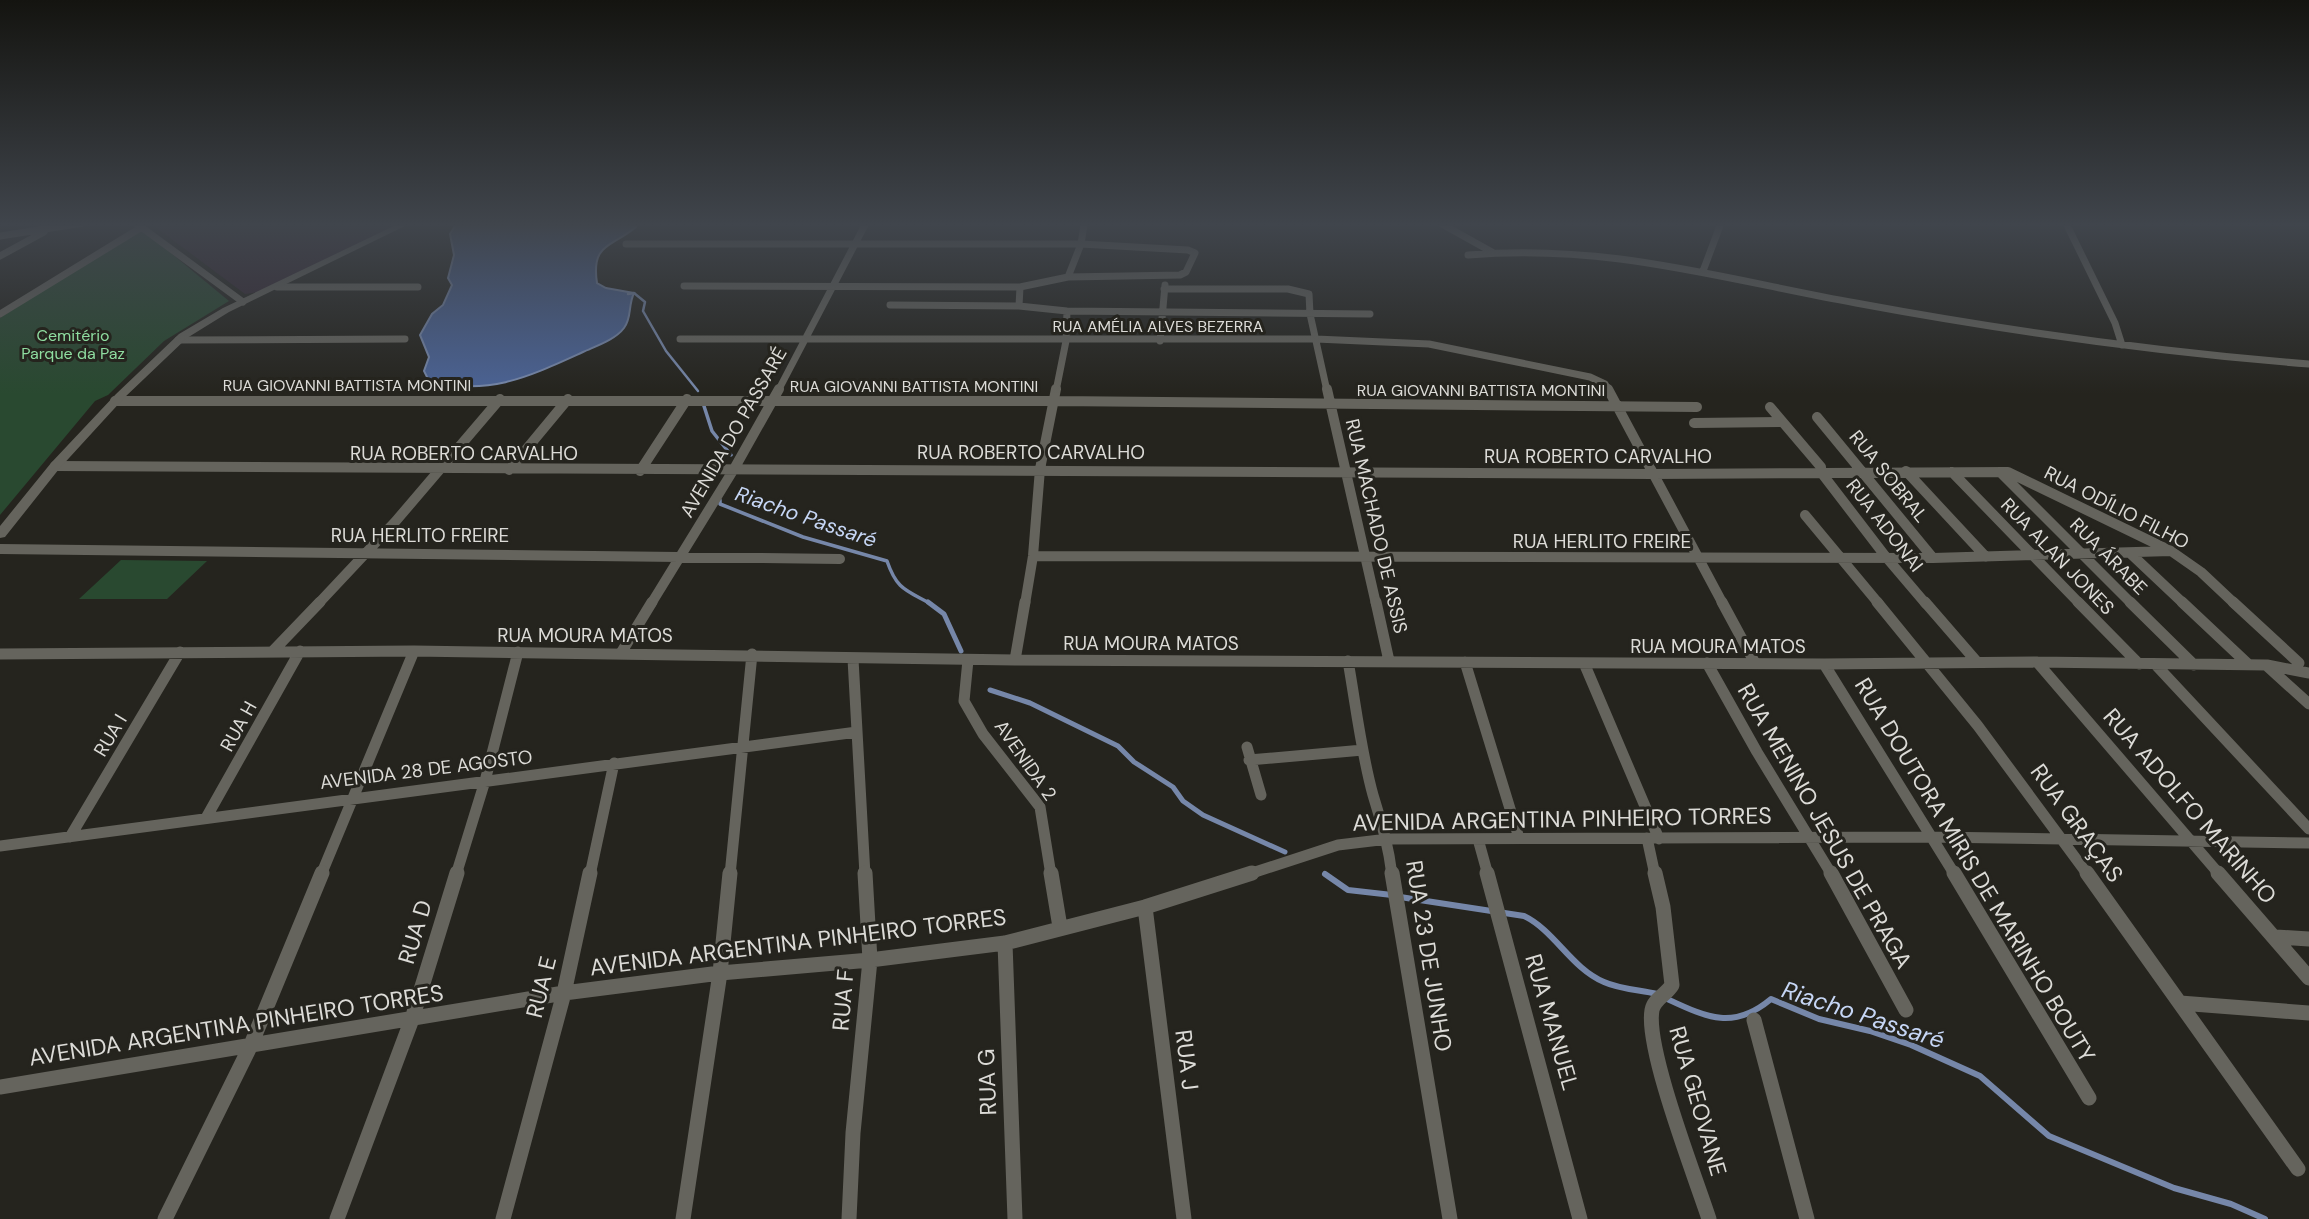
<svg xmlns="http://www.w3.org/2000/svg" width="2309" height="1219" viewBox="0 0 2309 1219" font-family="'DM Sans',sans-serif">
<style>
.industrial{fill:#342632}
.green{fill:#294930}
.water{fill:#4b6395;stroke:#7687a9;stroke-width:2}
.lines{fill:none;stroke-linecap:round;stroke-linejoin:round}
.stream-far3{stroke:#7687a9;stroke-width:2.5}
.stream-far2{stroke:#7687a9;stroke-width:3.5}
.stream-far1{stroke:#7687a9;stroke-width:5}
.stream{stroke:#7687a9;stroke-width:6}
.minor-far3{stroke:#65645d;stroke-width:7}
.minor-far2{stroke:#65645d;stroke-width:10}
.minor-far1{stroke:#65645d;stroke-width:11}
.minor{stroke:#65645d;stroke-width:15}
.tertiary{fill:#65645d;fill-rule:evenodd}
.labels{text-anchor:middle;stroke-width:6;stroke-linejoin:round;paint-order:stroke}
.far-street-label{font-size:16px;fill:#dcdbd7;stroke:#25241e}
.far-park-label{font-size:16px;fill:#8fdda0;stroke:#25241e}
.street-label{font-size:19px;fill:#dcdbd7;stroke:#25241e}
.water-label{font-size:21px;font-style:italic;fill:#c6d6f5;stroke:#25241e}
.near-street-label{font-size:23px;fill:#dcdbd7;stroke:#25241e}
.near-water-label{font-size:24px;font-style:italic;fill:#c6d6f5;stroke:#25241e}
</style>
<rect width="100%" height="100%" fill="#25241e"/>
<path class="industrial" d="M150,223h250l-140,69 -15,2z"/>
<path class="green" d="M144,231l85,70 -65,40 -56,54 -13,6 -95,114v-197l135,-86z
M121,560l86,1 -40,38h-88z"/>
<path class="water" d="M454,223h181l1,4c-25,21 -45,16 -39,56l9,5 28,5c-6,12 -2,25 -10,35 -9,12 -28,18 -41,24 -55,25 -93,44 -154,29l-5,-10 5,-14 -9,-22 12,-21 11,-9 9,-20 -4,-7 6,-23 -4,-21 5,-8z"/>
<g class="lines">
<path class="stream-far3" d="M628,294l6,-1 11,9 -2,9 23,40 32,40"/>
<path class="stream-far2" d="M703,403l9,28 19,24
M720,500v4l83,33 84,24c10,29 19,29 44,43"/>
<path class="stream-far1" d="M928,602l16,12 17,37
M990,690l40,13 88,43 16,16 39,25 10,14 20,14 82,37"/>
<path class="stream" d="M1325,874l23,16 44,5
M1400,897l124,19c31,15 47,52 80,66 15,7 36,8 53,12
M1665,998c41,19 68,33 106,1l48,20 51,12 41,14 69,31 69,60 125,52 57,16 34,15"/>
<path class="minor-far3" d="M1440,223l52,29
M2066,223l49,100 7,22
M137,224l106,78
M0,236l83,-13
M626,244h455l107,6 7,3 -9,19 -6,3 -112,2 -48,10 -336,-1
M1468,255c139,-12 254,24 388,48 151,28 301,49 453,61
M0,256l44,-24
M1703,271l18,-48
M1068,277l13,-33 3,-19
M277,287h141
M1020,287l-1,19 48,5 303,3
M1164,289h124l21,5 1,20 17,77
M890,305l129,1
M0,314l142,-87
M680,339h636l113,5 161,33 15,7 4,7
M178,340l227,-1
M1160,341l5,-56
M778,391l88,-168
M1056,391l10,-50 1,-30"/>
<path class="minor-far2" d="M1327,389l49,215
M1608,389l115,215
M115,401h941l641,6
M1770,407l51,60 -1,4 66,86 40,47
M1817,417l116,141
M1694,423l87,-1
M55,466l1597,8 356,-2 163,79 30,21 34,32
M509,470l59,-71
M640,471l47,-72
M1906,471l80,86
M1952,472l128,132
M2000,472l132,132
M1805,515l74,89
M0,549l840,10
M2131,554l53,50
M1033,556l900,2 238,-7
M318,604l77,-82 105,-123
M651,604l83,-135 45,-80
M1025,604l8,-48 7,-87 16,-80"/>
<path class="minor-far1" d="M1376,602l13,59
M1722,602l33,61
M1877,602l101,124 110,149
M1925,602l52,60
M2078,602l61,62
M2130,602l64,63
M2182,602l67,63
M2233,602l66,61
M272,652l48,-50
M621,653l31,-51
M0,654l414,-3 601,9 809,4 213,-2 230,3 42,8
M853,659l12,216
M968,660l-4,41 19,33 57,73 11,68
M1015,660l10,-58
M1348,661c8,45 13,91 25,134 9,30 15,48 19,80
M1465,662l54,176
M2037,662l183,213
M1584,663l75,176
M1707,663l50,89 75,123
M1824,664l131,211
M2155,664l154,165
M2267,666l42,38
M1247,747l14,48
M1249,760l114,-10
M206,818l94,-167
M70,837l110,-185
M1647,838l8,37
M1478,839l10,36
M0,846l857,-114
M321,875l93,-224
M456,875l29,-94 33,-129
M590,875l24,-112
M730,875l22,-221
M1246,875l92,-30 50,-6 545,-2 376,6"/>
<path class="minor" d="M1051,873l9,54
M1392,873l58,346
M1487,873l93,346
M1655,873l8,34 9,78c-5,9 -18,14 -20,25 -7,38 43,166 57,209
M1831,873l75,137
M1954,873l135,225
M2087,873l211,296
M2218,873l91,105
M1145,907l39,312
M2276,937l33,2
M1005,943l10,276
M2180,1003l129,10
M1754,1020l53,199
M0,1087l564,-94 156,-20 150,-13 135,-17 140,-36 107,-34
M165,1219l85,-172 72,-174
M337,1219l75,-200 45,-146
M503,1219l61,-226 26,-120
M683,1219l37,-246 10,-100
M849,1219l4,-86 17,-173 -5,-87"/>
<path class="tertiary" d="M400,223h11l-182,89 -42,26 -63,60 -65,71 -54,68 -5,1v-12l51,-63 65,-69 63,-60 44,-26z"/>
</g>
<linearGradient id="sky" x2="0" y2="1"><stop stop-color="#141410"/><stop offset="0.57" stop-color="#40454c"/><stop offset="1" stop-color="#40454c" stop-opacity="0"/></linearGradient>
<rect width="2309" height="394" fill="url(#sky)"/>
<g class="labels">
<g class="far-street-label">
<text x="1158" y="332">RUA AMÉLIA ALVES BEZERRA</text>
<text x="347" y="391">RUA GIOVANNI BATTISTA MONTINI</text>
<text x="914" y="392">RUA GIOVANNI BATTISTA MONTINI</text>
<text x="1481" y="396">RUA GIOVANNI BATTISTA MONTINI</text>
</g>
<g class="far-park-label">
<text x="73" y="341">Cemitério<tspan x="73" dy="18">Parque da Paz</tspan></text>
</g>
<g class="street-label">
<text transform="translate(733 432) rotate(-60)" y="7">AVENIDA DO PASSARÉ</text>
<text x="1031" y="459">RUA ROBERTO CARVALHO</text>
<text x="464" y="460">RUA ROBERTO CARVALHO</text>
<text x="1598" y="463">RUA ROBERTO CARVALHO</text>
<text transform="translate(1889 476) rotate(51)" y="7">RUA SOBRAL</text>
<text transform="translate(2117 507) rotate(27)" y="7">RUA ODÍLIO FILHO</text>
<text transform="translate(1885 525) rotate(52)" y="7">RUA ADONAI</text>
<text transform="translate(1377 526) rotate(77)" y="7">RUA MACHADO DE ASSIS</text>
<text x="420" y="542">RUA HERLITO FREIRE</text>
<text x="1602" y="548">RUA HERLITO FREIRE</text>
<text transform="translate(2058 556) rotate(46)" y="7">RUA ALAN JONES</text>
<text transform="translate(2109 556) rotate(45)" y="7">RUA ÁRABE</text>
<text x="585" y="642">RUA MOURA MATOS</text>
<text x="1151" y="650">RUA MOURA MATOS</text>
<text x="1718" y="653">RUA MOURA MATOS</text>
<text transform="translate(238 726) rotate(-61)" y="7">RUA H</text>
<text transform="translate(110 735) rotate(-59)" y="7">RUA I</text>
<text transform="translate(1026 760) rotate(55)" y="7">AVENIDA 2</text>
<text transform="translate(426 769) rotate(-7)" y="7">AVENIDA 28 DE AGOSTO</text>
</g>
<g class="water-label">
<text transform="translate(806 517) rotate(19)" y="7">Riacho Passaré</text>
</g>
<g class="near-street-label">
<text transform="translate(2190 806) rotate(49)" y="8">RUA ADOLFO MARINHO</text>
<text transform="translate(1562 819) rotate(-1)" y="8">AVENIDA ARGENTINA PINHEIRO TORRES</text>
<text transform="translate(2077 823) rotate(54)" y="8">RUA GRAÇAS</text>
<text transform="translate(1825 826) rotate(60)" y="8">RUA MENINO JESUS DE PRAGA</text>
<text transform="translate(1975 870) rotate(59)" y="8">RUA DOUTORA MIRIS DE MARINHO BOUTY</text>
<text transform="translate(415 932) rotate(-73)" y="8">RUA D</text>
<text transform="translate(798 942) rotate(-7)" y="8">AVENIDA ARGENTINA PINHEIRO TORRES</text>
<text transform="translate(1429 956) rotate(81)" y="8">RUA 23 DE JUNHO</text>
<text transform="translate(541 987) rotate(-76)" y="8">RUA E</text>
<text transform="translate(843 1000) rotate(-85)" y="8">RUA F</text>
<text transform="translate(1552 1022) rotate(74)" y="8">RUA MANUEL</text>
<text transform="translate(236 1025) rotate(-9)" y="8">AVENIDA ARGENTINA PINHEIRO TORRES</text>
<text transform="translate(1187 1060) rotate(83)" y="8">RUA J</text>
<text transform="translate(987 1082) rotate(-92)" y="8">RUA G</text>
<text transform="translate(1698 1101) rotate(74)" y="8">RUA GEOVANE</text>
</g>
<g class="near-water-label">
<text transform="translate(1863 1015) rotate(18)" y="8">Riacho Passaré</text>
</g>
</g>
</svg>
